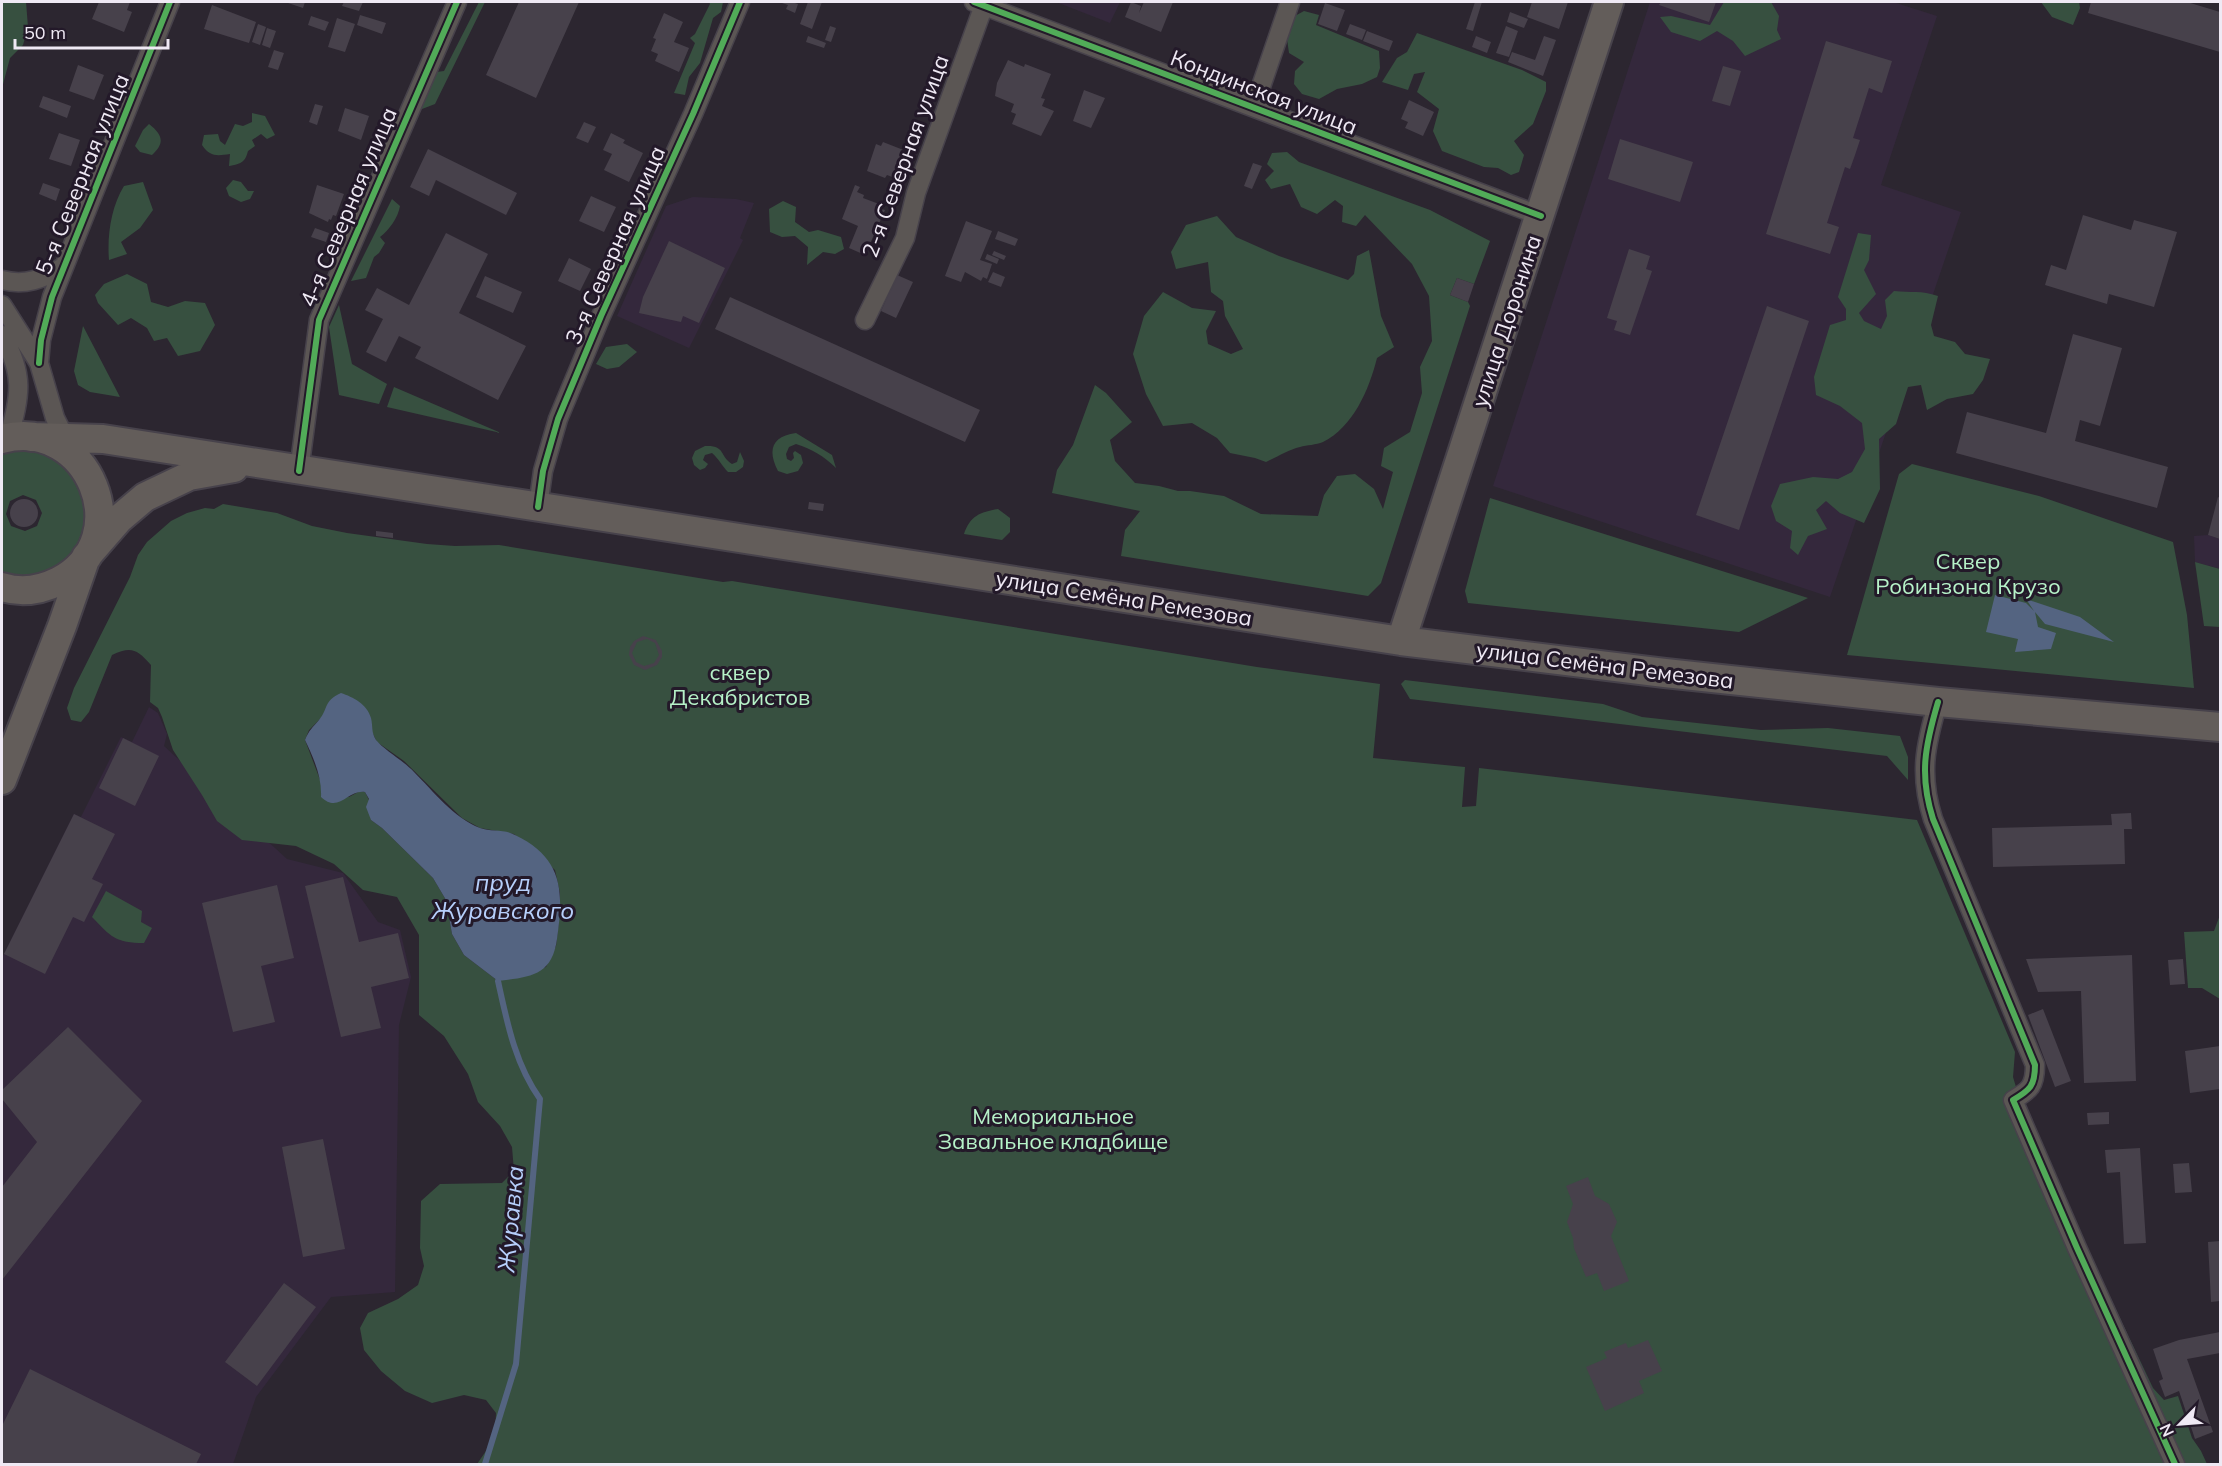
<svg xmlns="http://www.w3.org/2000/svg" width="2222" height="1466" viewBox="0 0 2222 1466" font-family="Mulish,sans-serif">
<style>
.built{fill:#34283c}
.green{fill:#375040;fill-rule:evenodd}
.water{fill:#546481}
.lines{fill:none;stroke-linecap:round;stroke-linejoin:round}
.stream{stroke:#546481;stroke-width:6}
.building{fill:#47414b;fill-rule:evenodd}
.street-casing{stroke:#47424b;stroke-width:21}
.primary-casing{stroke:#47424b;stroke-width:32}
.street{stroke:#5b5654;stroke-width:18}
.primary{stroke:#635d5a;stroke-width:28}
.cycleway-casing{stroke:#231929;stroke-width:10}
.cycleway{stroke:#51ab58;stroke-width:6}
.labels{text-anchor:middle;stroke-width:6;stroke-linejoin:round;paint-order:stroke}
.street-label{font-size:22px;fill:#efe9f4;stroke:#231929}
.park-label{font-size:22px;fill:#b6f2c8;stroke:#231929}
.water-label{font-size:24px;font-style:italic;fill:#b6cffb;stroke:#231929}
</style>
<rect width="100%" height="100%" fill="#2c2630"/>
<path class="built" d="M1056,2h64l-10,21z
M1650,2h243l44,14 -56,169 80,27 -131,385 -337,-111z
M693,197l43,2 18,4 -14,35 3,2 -54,108 -72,-32 49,-110z
M2208,535l12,4v30l-25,-7 -1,-26z
M149,707l9,6 9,21 -3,12 123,113 56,14 35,49 22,8 11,47 -12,48 -4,267 -64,5 -75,100 -23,67h-231v-506l72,-144 7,3 40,-80 11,5z"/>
<path class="green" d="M2,2h24l2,25 -5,18 -13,13 -8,30z
M479,2h6l-50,102 -13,5 -1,-14 8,-22 15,-2z
M709,2h14l-2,10 -8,6 -13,45 -11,14 -4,18 -11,-2 21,-50 -5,-5 5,-4 15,-30z
M1724,2h47l8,14 -2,14 4,9 -36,17 -12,-15 -16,-10 -17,10 -29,-9 -11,-15 11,-1 39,9z
M2041,2h38l1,6 -7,17 -21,-8z
M1304,11l15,4 -3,10 63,26 1,17 -3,9 -15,7 -25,5 -18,10 -17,-5 -8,-10 1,-13 9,-9 -15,-9 -2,-14 6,-22z
M1417,33l105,37 24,12v9l-13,33 -19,17 10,14 -5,17 -8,3 -13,-7 -14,-1 -42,-16 -9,-20 6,-22 -22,-17 8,-20 -11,2 -6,16 -26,-8 15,-24 10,-6z
M252,113l13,3 10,19 -8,4 -6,-5 -9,6 3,6 -7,5c-3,12 -8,13 -19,15l1,-12c-13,2 -20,3 -28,-9l2,-10 14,-1 2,7 5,4 10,-21 8,2 9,-4z
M149,124c14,11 16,19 3,31l-12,-3 -5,-6 8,-16z
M1287,152l12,10 131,48 60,31 -16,43 -17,-6 -7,17 18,7 2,4 -89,277 -13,13 -247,-40 4,-26 15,-19 -88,-18 5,-23 16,-25 22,-60 11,8 26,29 -22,18 5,21 20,22 24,3 19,5h12l34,5 37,18 57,2 6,-21 13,-19 18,-2 19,15 9,20 10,-37 -12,-6 3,-18 26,-16 12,-39 -2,-26 12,-26 -3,-45 -17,-32 -47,-49 -9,11 -14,-4 1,-16 -8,-6 -18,14 -16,-7 -11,-23 -19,5 -6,-9 9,-9 -7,-7 5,-11z
M233,180l8,2 7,9h6l-4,8 -9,3 -12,-6 -3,-8z
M143,182l10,28 -13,18 -19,14 6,12 -18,6c-2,-24 2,-53 15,-74z
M392,199l8,7c-2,12 -11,24 -20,31l5,6 -6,10 -5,4 -8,21 -15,3z
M783,201l13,6 -1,15 14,10 9,-2 23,7 3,12 -9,5 -12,-2 -16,13 1,-18 -13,-11 -13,1 -12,-5 -1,-23z
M1217,216l19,21 43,19 69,24 6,-6 3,-18 12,-6 12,66 13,31 -17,11c-8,32 -24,69 -54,84 -7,3 -16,3 -23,5 -12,3 -23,10 -34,15l-11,-4 -25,-5 -13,-15 -25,-15 -29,3 -17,-32 -13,-40 11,-38 19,-24 29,16 24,3 -10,20 2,13 23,10 12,-5 -18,-33 -2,-15 -12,-9 -3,-30 -32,7 -5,-17 15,-27z
M1858,233l13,2 -2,25 -5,10 12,24 -17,19 5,8 17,8 6,-13 -2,-16 9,-9c17,2 27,-1 44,5l-7,29 3,11 21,6 10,12 25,5 -7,21 -10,14 -26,5 -20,11 -6,-25 -13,2 -12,37 -17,15 1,50 -16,34 -24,-10 -14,-12 -10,9 11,19 -19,7 -10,19 -8,-7 2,-17 -16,-10 -5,-15 9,-22 33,-7 25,2 14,-7 13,-23 -3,-26 -22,-17 -24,-11 -2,-18 16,-52 16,-5v-11l-8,-12z
M127,274l20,10 4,18 17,5 17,-6 20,2 10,22 -15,26 -22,5 -11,-18 -13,3 -7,-13 -16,-10 -13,7 -20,-22 -3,-8 9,-11z
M339,305l13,59 35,20 -8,20 -40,-9 -10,-68z
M83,326l37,71 -30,-5 -12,-7 -4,-14z
M627,344l10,8 -18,15 -12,2 -11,-5 10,-17z
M394,387l107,46 -114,-26z
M796,433l36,22 4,13c-12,-12 -24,-19 -40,-24l-7,3 -3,7 1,5 4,2 3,-3 -1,-5 2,-2 6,4 2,8 -5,8 -11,3 -9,-3c-11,-21 -6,-35 18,-38z
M705,446c21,-1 14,10 27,18l5,-2 3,-10 4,9 -1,6 -7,5h-8c-6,-6 -9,-13 -16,-19l-7,2 -2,5 5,4 -3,4 -5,2 -6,-5 -2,-7 3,-7z
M31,451c91,19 56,150 -29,121v-117l10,-3zM23,495l13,5 6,13 -5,13 -12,5 -14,-5 -5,-12 4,-13z
M1912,464l127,32 134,46 14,73 7,73 -347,-33 52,-181z
M1490,498l318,100 -69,34 -271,-29 -3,-12z
M223,504l54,9 35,13 35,7 80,11 28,2 44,-1 224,37 9,-1 525,86 123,17 -7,74 92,9 -3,40 14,-1 3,-38 438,52 98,232 -2,25 12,40 128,271 11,12 14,-4 14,42 9,13 6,13h-1730l18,-26 1,-25 -10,-13 -22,-5 -32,8 -27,-12 -24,-20 -17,-21 -4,-22 8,-15 30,-14 20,-14 6,-19 -4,-18 1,-47 19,-17 62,-1 12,-12 -2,-24 -12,-21 -22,-24 -10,-28 -24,-38 -25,-21v-80l-22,-38 -34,-7 -29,-26 -38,-18 -54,-6 -25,-19 -15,-26 -29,-45 -11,-33 -4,-9 -8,-6 1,-37c-14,-16 -20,-19 -39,-10l-23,57 -8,10 -10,-2 -4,-12 7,-20 56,-111 8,-22 9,-13 24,-21 16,-8 18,-5 9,1zM321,718h50v12l6,12 27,19 58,57 18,10 34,6 41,36 5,23 -1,28 -3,25 -10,21 -48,14 -34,-26 -12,-21 -6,-34 -13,-22 -51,-50 -11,-8 -2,-20 -4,-8 -5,-1 -11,6 -27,-12 -17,-45 4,-10z
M998,509l12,9v14l-8,8 -38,-6c6,-18 16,-22 34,-25z
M2195,562l25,7v58l-16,-1z
M1405,680l198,24 39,13 119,13 67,-2 72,8 8,21v23l-21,-24 -477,-57 -9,-15z
M106,891l36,20 -1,11 11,6 -8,15c-28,0 -33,-6 -52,-26z
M2220,915v84l-18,-11h-14l-4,-56 30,-1z"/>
<path class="water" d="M1995,595l31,8 8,8 -8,-12 54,18 34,25 -69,-18 -10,-12 3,15 18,6 -5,16 -36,3 3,-13 -32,-7z
M341,693c12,4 26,11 30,25 2,8 0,14 5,22 7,9 29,22 38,32 19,19 40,46 66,56 11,4 25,1 35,7 48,23 49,56 42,104 -5,37 -27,38 -59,42l-34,-26 -12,-21 -6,-34 -13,-22 -51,-50 -11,-8 -5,-13 3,-8 -4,-7c-17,-3 -26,22 -44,5 1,-20 -7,-38 -16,-57 4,-10 8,-13 14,-20 10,-12 4,-19 22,-27z"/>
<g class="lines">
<path class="stream" d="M485,1464l31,-100 24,-265c-25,-35 -33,-77 -42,-118"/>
</g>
<path class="building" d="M99,2h31l-3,8 5,2 -8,20 -32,-13z
M285,2h20l-2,6z
M344,2h19l-4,9 -17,-5z
M519,2h60l-43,96 -50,-23z
M779,2h17l-1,1 3,1 -3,9 -9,-4 2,-4z
M808,2h14l-10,27 -12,-5z
M1131,2l10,4 -2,7 5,-11h29l-12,30 -36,-15z
M1475,2h7l-9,29 -7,-2z
M1532,2h36l-9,27 -32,-12z
M1661,2h55l-7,20 -50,-17z
M2091,2h96l33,10v40l-132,-39z
M1325,3l20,7 -8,21 -19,-7z
M212,5l44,17 -7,21 -45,-14z
M1510,12l18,7 -4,9 -17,-6z
M664,13l19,9 -9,20 15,6 -10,24 -24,-11 3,-7 -7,-3 5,-12 -3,-1z
M360,15l26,8 -4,11 -25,-9z
M311,16l18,6 -4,9 -17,-6z
M337,18l18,6 -10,28 -17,-5z
M258,24l8,3 -6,18 -8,-3z
M1350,24l16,6 -4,10 -16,-6z
M830,26l6,2 -5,14 -6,-2z
M1506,26l12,5 -9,26 -13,-4z
M267,28l9,3 -6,17 -8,-3z
M1367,31l26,10 -4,10 -26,-10z
M808,36l18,7 -2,5 -18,-6z
M1476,36l15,6 -4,11 -15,-6z
M1544,36l12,4 -13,36 -35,-14 4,-10 23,8z
M1826,41l66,20 -10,32 -13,-5 -16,50 7,2 -5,15 -5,14 -5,-2 -18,56 12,4 -9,27 -64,-20z
M274,50l10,3 -6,17 -10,-3z
M1008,60l16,7 1,-3 26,10 -10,24 4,1 -3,7 12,5 -13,25 -29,-12 4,-10 -5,-2 3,-8 -19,-8 2,-13z
M78,65l26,10 -10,25 -25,-9z
M1723,66l18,5 -11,35 -18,-5z
M1084,90l21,8 -14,30 -18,-7z
M43,96l28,10 -4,12 -28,-11z
M1409,100l25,12 -11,24 -18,-8 3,-6 -7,-3z
M315,104l8,2 -6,19 -8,-3z
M345,108l24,8 -8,24 -23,-9z
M584,122l12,5 -8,16 -12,-5z
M59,133l21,7 -9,26 -22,-7z
M611,133l14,7 -2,3 20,10 -14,29 -25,-12 8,-16 -9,-4z
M1620,139l73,23 -13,40 -72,-23z
M883,142l23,9 -11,27 -8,-3 -2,3 -18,-7 9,-27 5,2z
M428,149l89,44 -11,22 -70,-35 -7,16 -19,-9z
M1253,163l9,3 -10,23 -8,-3z
M43,183l17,6 -4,12 -17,-7z
M317,185l27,9 -8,22 -3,-1 -2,5 -2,-1 -1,3 -19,-9z
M855,185l5,2 -3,5 7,3 -1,3 16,6 -1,4 7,2 -20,45 -16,-7 9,-22 -16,-7z
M591,196l25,11 -12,25 -25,-11z
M2083,215l48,15 3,-10 43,12 -23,75 -45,-13 -2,10 -62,-19 6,-20 15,5z
M966,221l26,10 -12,29 12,4 -5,15 -4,-2 -2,4 -16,-9 -4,10 -16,-6z
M315,228l14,5 -3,9 -15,-5z
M998,231l20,8 -3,7 -20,-7z
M446,233l42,21 -29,59 67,33 -28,54 -83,-42 6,-11 -22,-11 -13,26 -20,-10 17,-33 -18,-9 12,-22 32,17z
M669,241l56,27 -26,55 -16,-7 -2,6 -42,-9 4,-16z
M1629,249l21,7 -4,13 6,2 -22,64 -16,-5 3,-9 -10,-3z
M994,251l12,5 -2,4 -12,-5z
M987,254l12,5 -2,5 -12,-5z
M569,258l22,11 -11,22 -22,-10z
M993,272l12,5 -4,10 -13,-5z
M897,275l16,7 -17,36 -15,-7z
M485,276l37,16 -9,21 -37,-16z
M1457,278l17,6 -6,18 -18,-7z
M730,297l250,113 -15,32 -250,-113z
M1767,306l42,15 -70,209 -43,-15z
M2073,334l49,14 -22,78 -20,-6 -5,21 93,26 -11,41 -201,-55 11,-41 79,21z
M2218,497l2,1v41l-12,-4z
M10 513a14 14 0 1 1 28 0a14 14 0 1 1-28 0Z
M809,502l15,2 -1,7 -15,-2z
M376,531l17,2v5l-17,-2z
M643,636l13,4 6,11v6l-5,8 -12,5 -11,-5 -5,-10 1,-8 4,-6zM647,639l8,4 4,12 -5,8 -10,3 -8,-4 -4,-9 5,-11z
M123,738l36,18 -24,50 -36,-18z
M2131,813l1,16h-8l1,35 -132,3 -1,-39 120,-3 -1,-11z
M74,814l41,20 -23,45 11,5 -19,38 -11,-5 -28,57 -41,-20z
M343,877l16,65 39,-9 11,45 -38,9 10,41 -40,9 -36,-151z
M277,885l17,73 -33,8 14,56 -42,10 -31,-129z
M2132,955l4,126 -52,2 -3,-92 -43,1 -12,-33z
M2183,959l2,25 -15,1 -2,-25z
M2043,1009l28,72 -16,6 -27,-72z
M68,1027l74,74 -140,179v-93l35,-45 -35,-43v-9z
M2220,1046v43l-30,4 -5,-42z
M2109,1112v12l-21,1 -1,-12z
M323,1139l22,110 -42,8 -21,-110z
M2140,1148l6,95 -22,1 -4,-72 -13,1 -2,-23z
M2189,1163l3,29 -17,1 -2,-29z
M1588,1177l7,19 14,8 8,18 -6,14 18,45 -25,10 -7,-18 -11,4 -12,-29 -1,-10 -6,-16 6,-18 -7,-18z
M2220,1241v60l-9,1 -3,-60z
M284,1283l32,24 -59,79 -32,-24z
M2220,1332v21l-33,6 26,73 -18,7 -16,-48 -14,6 -6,-16 4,-2 -10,-30 26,-9z
M1648,1340l14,31 -23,10 5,12 -39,18 -19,-44 21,-9 -3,-6 22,-9 2,5z
M30,1369l171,85 -5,10h-194v-38z"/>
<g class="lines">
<g class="street-casing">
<path id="street" d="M974,2l567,214
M1254,107l36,-105
M2,280c23,6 41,-1 61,-13
M2,305l37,58 16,55 13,26
M865,320l40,-82 11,-45 68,-188
M2,335c23,40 18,60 7,102
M39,363l2,-23 11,-43 118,-295
M299,471l20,-151 138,-318
M538,507l5,-36 15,-52 43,-103 92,-202 47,-112
M1938,702c-13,44 -19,73 -5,117l102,246c0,21 -5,25 -22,35l64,148 98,216"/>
</g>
<g class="primary-casing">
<path id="primary" d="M31,437l72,2 1298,202 264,32 273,29 282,25
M2,439c87,-23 137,100 57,142 -18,9 -38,12 -57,6
M1401,641l208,-639
M2,780l60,-154 24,-69 33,-38 26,-22 44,-21 45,-8"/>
</g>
<use href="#street" class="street"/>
<use href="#primary" class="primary"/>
<g class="cycleway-casing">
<path id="cycleway" d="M974,2l567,214
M39,363l2,-23 11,-43 118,-295
M299,471l20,-151 138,-318
M538,507l5,-36 15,-52 43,-103 92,-202 47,-112
M1938,702c-13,44 -19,73 -5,117l102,246c0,21 -5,25 -22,35l64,148 98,216"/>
</g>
<use href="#cycleway" class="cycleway"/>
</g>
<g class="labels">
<g class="street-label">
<text transform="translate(1264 92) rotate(21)" y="8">Кондинская улица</text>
<text transform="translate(905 156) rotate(-70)" y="8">2-я Северная улица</text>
<text transform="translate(82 174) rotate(-68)" y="8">5-я Северная улица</text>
<text transform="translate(348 207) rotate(-67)" y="8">4-я Северная улица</text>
<text transform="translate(615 245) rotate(-66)" y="8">3-я Северная улица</text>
<text transform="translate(1506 321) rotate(-72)" y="8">улица Доронина</text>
<text transform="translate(1124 598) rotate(9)" y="8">улица Семёна Ремезова</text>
<text transform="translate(1605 665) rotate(7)" y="8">улица Семёна Ремезова</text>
</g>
<g class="park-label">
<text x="1968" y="569">Сквер<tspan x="1968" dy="25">Робинзона Крузо</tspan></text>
<text x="740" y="680">сквер<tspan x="740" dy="25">Декабристов</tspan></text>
<text x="1053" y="1124">Мемориальное<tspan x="1053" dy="25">Завальное кладбище</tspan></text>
</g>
<g class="water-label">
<text x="503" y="891">пруд<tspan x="503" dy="28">Журавского</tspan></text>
<text transform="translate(511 1219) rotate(-85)" y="8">Журавка</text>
</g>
</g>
<rect width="2222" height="1466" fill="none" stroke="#efe9f4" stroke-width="6"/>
<g transform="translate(2180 1424) rotate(245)" stroke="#231929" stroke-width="4.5" paint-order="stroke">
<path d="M0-4.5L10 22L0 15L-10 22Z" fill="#efe9f4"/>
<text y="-9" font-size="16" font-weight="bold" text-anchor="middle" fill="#efe9f4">N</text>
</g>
<path d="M15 39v9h153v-9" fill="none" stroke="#efe9f4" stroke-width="3"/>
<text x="24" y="39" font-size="18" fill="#efe9f4" stroke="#231929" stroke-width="4.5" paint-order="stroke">50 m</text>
</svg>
